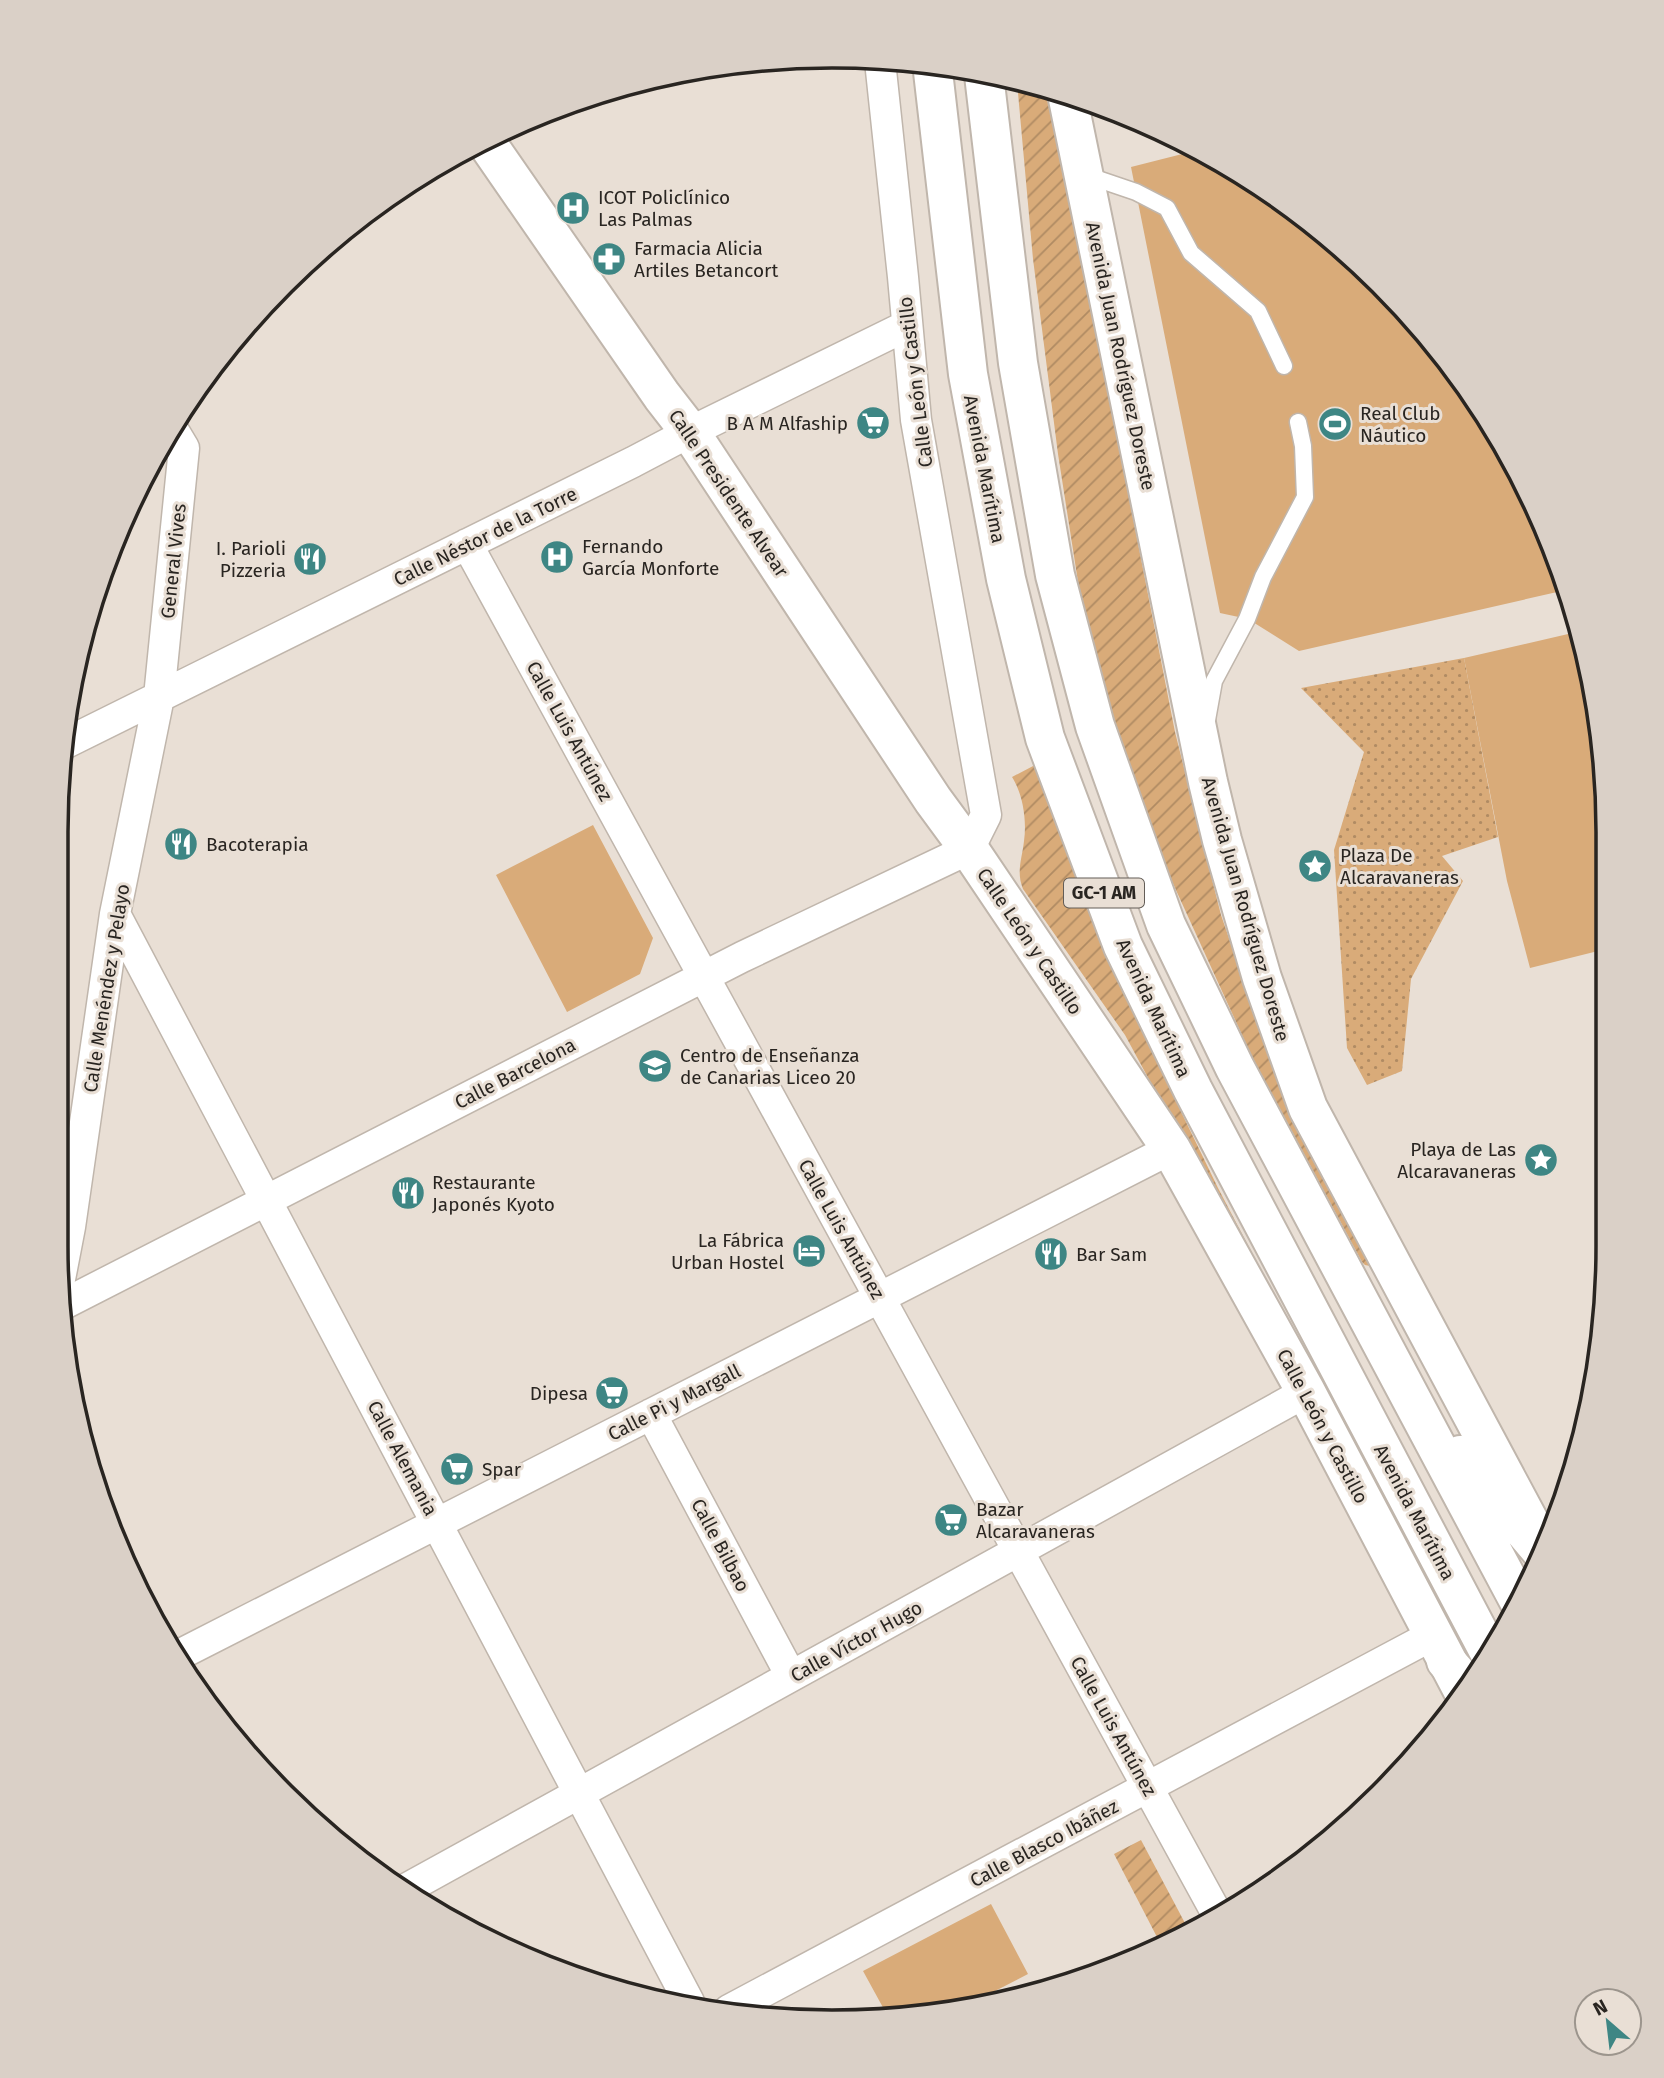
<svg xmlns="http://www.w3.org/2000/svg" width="1664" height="2078" viewBox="0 0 1664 2078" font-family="'Fira Sans',sans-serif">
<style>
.grass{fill:url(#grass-dots)}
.garden{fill:url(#garden-furrows)}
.pitch{fill:#d9ab79}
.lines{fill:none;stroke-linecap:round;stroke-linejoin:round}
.lane-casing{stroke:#c0b6ac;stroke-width:19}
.street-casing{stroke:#c0b6ac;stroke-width:33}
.secondary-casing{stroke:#c0b6ac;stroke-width:42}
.highway-casing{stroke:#c0b6ac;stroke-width:42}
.lane{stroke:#fff;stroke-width:16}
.street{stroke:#fff;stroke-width:30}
.secondary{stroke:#fff;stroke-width:38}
.highway{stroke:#fff;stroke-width:38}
.labels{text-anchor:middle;stroke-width:6;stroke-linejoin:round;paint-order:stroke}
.shield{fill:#e9dfd5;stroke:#635d57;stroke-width:2}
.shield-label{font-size:18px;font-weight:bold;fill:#292521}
.poi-label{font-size:19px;fill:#292521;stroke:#e9dfd5;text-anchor:start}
.street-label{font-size:19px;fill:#292521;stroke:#e9dfd5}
.rim{fill:none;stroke:#292521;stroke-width:3.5}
</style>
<defs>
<pattern id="grass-dots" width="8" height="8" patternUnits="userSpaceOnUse" patternTransform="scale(1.75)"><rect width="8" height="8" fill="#d9ab79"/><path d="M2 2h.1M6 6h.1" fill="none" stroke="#b08b63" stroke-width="1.8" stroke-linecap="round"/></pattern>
<pattern id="garden-furrows" width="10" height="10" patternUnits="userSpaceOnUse" patternTransform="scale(1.75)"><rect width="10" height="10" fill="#d9ab79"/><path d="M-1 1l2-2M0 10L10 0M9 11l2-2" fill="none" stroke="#b08b63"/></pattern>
</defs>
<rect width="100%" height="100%" fill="#e9dfd5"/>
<path class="grass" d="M1464,658l34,179 -56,19 21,25 -52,98 -9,92 -35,14 -20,-37 -13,-198 30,-98 -63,-64z"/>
<path class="garden" d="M1017,82l32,7 126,643 46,183 41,119 109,230 -1,2 -5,-1 -3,-3 -110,-205 -87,-191 -46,-129 -35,-117 -26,-166 -25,-195z
M1035,765l44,119 48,116 91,188 66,126 -8,1 -151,-280 -102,-146c-7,-17 -1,-30 1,-48 3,-20 -1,-47 -12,-64z
M1141,1840l45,85 -28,14 -44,-85z"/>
<path class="pitch" d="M1198,150l22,10 123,88 104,111 81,129 38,102 -267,61 -51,-32 -28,-6 -89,-446z
M1581,631l25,151v167l-76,19 -23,-87 -43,-223z
M593,825l60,113 -13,36 -73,38 -71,-137z
M991,1904l37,70 -66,34 -76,5 -23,-42z"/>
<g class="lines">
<g class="lane-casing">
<path id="lane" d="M1086,175l50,17 31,16 24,45 67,58 26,55
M1207,720l7,-39 33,-62 16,-42 42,-80 -2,-51 -5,-24"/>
</g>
<g class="street-casing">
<path id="street" d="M467,544l750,1370
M62,745l571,-283 57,-30 216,-106
M115,914l574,1088
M60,1279l10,-52 45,-313 44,-217 25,-249 -12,-20
M64,1304l678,-347 227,-108 17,-34 -70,-395 -13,-143 -23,-216
M651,1414l140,262
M177,1656l994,-507
M406,1889l900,-497
M729,2010l704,-375"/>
</g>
<g class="secondary-casing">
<path id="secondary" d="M1067,94l141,688 14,58 40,138 46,130 223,417
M484,139l178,257 28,36 243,368 36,49 202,300 135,243 156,297"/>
</g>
<g class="highway-casing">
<path id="highway" d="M932,63l36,311 38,205 39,159 78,208 70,144 296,562
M984,75l34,288 37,212 40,151 71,199 69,143 285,535
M1460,1455l82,97
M1446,1661l22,25"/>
</g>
<use href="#lane" class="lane"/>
<use href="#street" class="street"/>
<use href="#secondary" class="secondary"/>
<use href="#highway" class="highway"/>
</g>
<defs>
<g id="hospital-disc" transform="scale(1.75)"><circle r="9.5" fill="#3e8684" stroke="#e9dfd5"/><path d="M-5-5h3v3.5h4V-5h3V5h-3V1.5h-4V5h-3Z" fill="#fff"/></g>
<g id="pharmacy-disc" transform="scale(1.75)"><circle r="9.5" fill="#3e8684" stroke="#e9dfd5"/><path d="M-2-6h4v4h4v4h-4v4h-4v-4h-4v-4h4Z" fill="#fff"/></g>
<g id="supermarket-disc" transform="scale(1.75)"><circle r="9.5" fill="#3e8684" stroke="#e9dfd5"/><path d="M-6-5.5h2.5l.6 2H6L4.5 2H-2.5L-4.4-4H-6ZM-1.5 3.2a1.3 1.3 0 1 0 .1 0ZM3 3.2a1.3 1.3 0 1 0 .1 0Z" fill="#fff"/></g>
<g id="stadium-disc" transform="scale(1.75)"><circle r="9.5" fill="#3e8684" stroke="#e9dfd5"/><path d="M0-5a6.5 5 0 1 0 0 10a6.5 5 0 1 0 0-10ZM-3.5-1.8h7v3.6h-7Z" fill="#fff"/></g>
<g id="restaurant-disc" transform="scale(1.75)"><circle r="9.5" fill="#3e8684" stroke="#e9dfd5"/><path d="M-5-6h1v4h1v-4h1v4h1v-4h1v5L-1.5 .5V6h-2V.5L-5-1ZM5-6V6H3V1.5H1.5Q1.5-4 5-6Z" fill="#fff"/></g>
<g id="sight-disc" transform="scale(1.75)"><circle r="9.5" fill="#3e8684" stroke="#e9dfd5"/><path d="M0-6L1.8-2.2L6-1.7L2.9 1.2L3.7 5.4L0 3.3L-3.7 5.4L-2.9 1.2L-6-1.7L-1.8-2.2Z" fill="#fff"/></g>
<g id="university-disc" transform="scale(1.75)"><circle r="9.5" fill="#3e8684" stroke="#e9dfd5"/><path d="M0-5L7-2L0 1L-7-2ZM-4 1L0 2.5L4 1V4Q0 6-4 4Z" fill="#fff"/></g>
<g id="hotel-disc" transform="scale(1.75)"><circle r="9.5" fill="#3e8684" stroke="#e9dfd5"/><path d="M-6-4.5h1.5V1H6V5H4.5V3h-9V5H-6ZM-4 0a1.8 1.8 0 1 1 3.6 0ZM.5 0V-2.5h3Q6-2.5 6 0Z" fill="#fff"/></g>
</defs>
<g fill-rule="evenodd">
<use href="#hospital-disc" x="573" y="208"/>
<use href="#pharmacy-disc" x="609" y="259"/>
<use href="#supermarket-disc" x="873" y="423"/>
<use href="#stadium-disc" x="1335" y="424"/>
<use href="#hospital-disc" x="557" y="557"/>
<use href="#restaurant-disc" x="310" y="559"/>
<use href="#restaurant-disc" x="181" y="844"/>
<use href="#sight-disc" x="1315" y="866"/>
<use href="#university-disc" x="655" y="1066"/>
<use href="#sight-disc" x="1541" y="1160"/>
<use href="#restaurant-disc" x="408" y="1193"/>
<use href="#hotel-disc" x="809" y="1251"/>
<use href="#restaurant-disc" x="1051" y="1254"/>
<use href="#supermarket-disc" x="612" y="1393"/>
<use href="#supermarket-disc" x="457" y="1469"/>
<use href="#supermarket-disc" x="951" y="1520"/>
</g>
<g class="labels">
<rect class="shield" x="1064" y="878.5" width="80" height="29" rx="5"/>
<g class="shield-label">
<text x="1104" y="899">GC-1 AM</text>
</g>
<g class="poi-label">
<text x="598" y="204">ICOT Policlínico<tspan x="598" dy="22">Las Palmas</tspan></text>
<text x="634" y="255">Farmacia Alicia<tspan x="634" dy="22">Artiles Betancort</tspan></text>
<text x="1360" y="420">Real Club<tspan x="1360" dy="22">Náutico</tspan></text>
<text x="848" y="430" text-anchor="end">B A M Alfaship</text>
<text x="582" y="553">Fernando<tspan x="582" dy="22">García Monforte</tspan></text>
<text x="286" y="555" text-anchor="end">I. Parioli<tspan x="286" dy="22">Pizzeria</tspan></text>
<text x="206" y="851">Bacoterapia</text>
<text x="1340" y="862">Plaza De<tspan x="1340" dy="22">Alcaravaneras</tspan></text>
<text x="680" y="1062">Centro de Enseñanza<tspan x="680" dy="22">de Canarias Liceo 20</tspan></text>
<text x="1516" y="1156" text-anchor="end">Playa de Las<tspan x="1516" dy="22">Alcaravaneras</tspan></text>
<text x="432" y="1189">Restaurante<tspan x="432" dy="22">Japonés Kyoto</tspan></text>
<text x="784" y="1247" text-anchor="end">La Fábrica<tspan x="784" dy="22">Urban Hostel</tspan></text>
<text x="1076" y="1261">Bar Sam</text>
<text x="588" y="1400" text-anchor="end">Dipesa</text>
<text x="482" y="1476">Spar</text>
<text x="976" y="1516">Bazar<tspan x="976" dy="22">Alcaravaneras</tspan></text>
</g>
<g class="street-label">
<text transform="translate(1121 356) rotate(78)" y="7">Avenida Juan Rodríguez Doreste</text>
<text transform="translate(915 382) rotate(-97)" y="7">Calle León y Castillo</text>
<text transform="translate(985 469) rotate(79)" y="7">Avenida Marítima</text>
<text transform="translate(729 493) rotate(56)" y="7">Calle Presidente Alvear</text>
<text transform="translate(485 536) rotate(-26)" y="7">Calle Néstor de la Torre</text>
<text transform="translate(173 561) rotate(-84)" y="7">General Vives</text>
<text transform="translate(570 731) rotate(61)" y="7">Calle Luis Antúnez</text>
<text transform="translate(1246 909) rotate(74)" y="7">Avenida Juan Rodríguez Doreste</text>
<text transform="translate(1030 941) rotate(56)" y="7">Calle León y Castillo</text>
<text transform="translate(106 988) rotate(-81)" y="7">Calle Menéndez y Pelayo</text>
<text transform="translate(1154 1008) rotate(65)" y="7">Avenida Marítima</text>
<text transform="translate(515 1073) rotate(-27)" y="7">Calle Barcelona</text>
<text transform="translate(842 1229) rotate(61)" y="7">Calle Luis Antúnez</text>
<text transform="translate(674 1402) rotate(-27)" y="7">Calle Pi y Margall</text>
<text transform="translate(1323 1426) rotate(62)" y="7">Calle León y Castillo</text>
<text transform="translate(403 1458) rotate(62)" y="7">Calle Alemania</text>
<text transform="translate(1415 1512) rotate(62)" y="7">Avenida Marítima</text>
<text transform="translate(721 1545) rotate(62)" y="7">Calle Bilbao</text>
<text transform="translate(856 1641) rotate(-29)" y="7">Calle Víctor Hugo</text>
<text transform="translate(1114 1726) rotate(61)" y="7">Calle Luis Antúnez</text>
<text transform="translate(1044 1843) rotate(-28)" y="7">Calle Blasco Ibáñez</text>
</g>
</g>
<path d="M0 0H1664V2078H0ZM832 68H832A764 764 0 0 1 1596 832V1246A764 764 0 0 1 832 2010H832A764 764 0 0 1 68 1246V832A764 764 0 0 1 832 68Z" fill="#dad0c7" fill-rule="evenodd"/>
<path class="rim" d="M832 68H832A764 764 0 0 1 1596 832V1246A764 764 0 0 1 832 2010H832A764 764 0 0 1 68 1246V832A764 764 0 0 1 832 68Z"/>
<g transform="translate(1608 2022) rotate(332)"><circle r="33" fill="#e9dfd5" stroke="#9c958d" stroke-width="2"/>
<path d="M0-5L12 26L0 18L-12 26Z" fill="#3e8684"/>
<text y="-10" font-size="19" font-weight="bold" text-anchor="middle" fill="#292521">N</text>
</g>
</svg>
